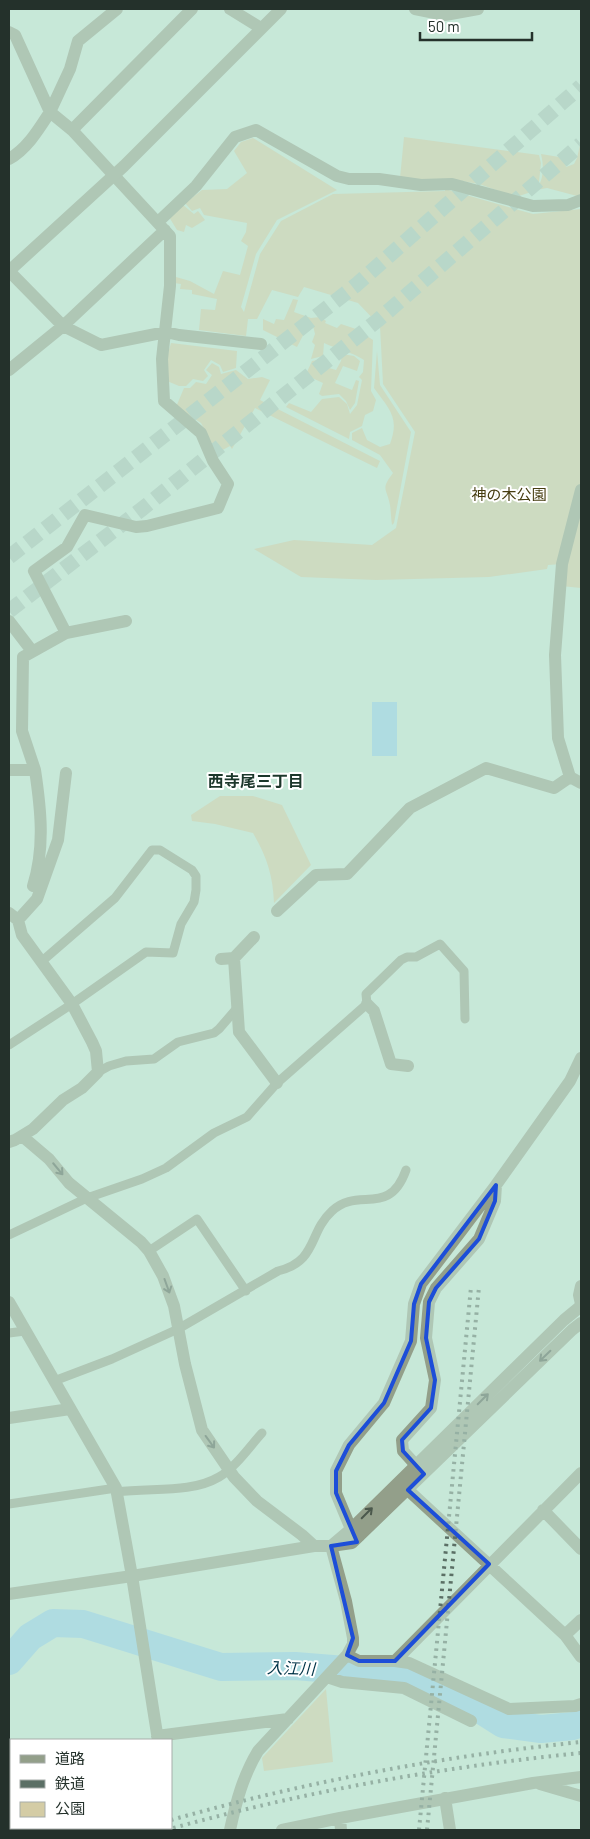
<svg xmlns="http://www.w3.org/2000/svg" width="590" height="1839" viewBox="0 0 590 1839" font-family="Barlow,'Noto Sans JP',sans-serif">
<style>
.green{fill:#d4cca5}
.water{fill:#93ceec}
.lines{fill:none;stroke-linecap:round;stroke-linejoin:round}
.river{stroke:#93ceec;stroke-width:28}
.motorway-tunnel{stroke:#a6c3b5;stroke-width:15;stroke-dasharray:15 8;stroke-linecap:butt}
.service{stroke:#939f8a;stroke-width:9}
.minor{stroke:#939f8a;stroke-width:12}
.tertiary{stroke:#939f8a;stroke-width:12}
.rail{stroke:#5b6f65;stroke-width:4;stroke-dasharray:2.5 5;stroke-linecap:butt}
.oneway{stroke:#4b584c}
.marked{fill:none;stroke:#1d4ed8;stroke-width:4;stroke-linejoin:round}
.labels{text-anchor:middle;stroke-width:4;stroke-linejoin:round;paint-order:stroke}
.park-label{font-size:15px;fill:#463d10;stroke:#fff}
.neighbourhood-label{font-size:16px;font-weight:bold;fill:#1c372b;stroke:#fff}
.water-label{font-size:16px;font-style:italic;fill:#003347;stroke:#fff}
</style>
<rect width="100%" height="100%" fill="#c7e8d8"/>
<path class="green" d="M404,137l135,18 2,8 -2,19 -8,10 -15,5 -37,-13 -29,-5 -28,2 -22,-3z
M253,138l84,52 -60,30 -21,34 -15,53 3,5 16,-58 21,-33 52,-27 112,-3v-2l88,25 48,-5v379l-20,-2 1,-22 -14,1 -1,4 -58,8 -113,3 -75,-3 -47,-28 40,-9 78,5 24,-17 19,-96 -32,-48 -3,-58 -22,-23 -54,-16 -6,10 -26,-7 -15,29h-9l-2,17 -47,-6 2,-21 14,1 2,-11 -25,-5v-4l-12,-1 1,-5 -7,-1 2,-6 14,4 24,13 9,-23 17,4 8,-29 -7,-5 5,-9 1,-9 -43,-8 -4,-7 -8,3 -7,-8 17,-13 25,-1 20,-16 -13,-22 7,-9z
M580,145h1v50l-4,1 -30,-8 -11,2c8,-11 8,-23 5,-36l24,4 1,9 8,-3 3,-6z
M183,205l11,9 4,-3 7,9 -13,8 -6,-3 -2,7 -7,-2 -8,-13z
M293,299l5,1 -4,12 17,6 9,-1 6,4 -1,2 12,5 4,-4 15,5 17,11 -2,51 5,9 -3,11 -8,4 -3,11 -12,6 -1,7 -63,-32 3,-4 22,9 11,-13 17,-2 8,7 3,10 7,-9 5,-25 -3,-3 4,-5 1,-12c-12,-8 -27,-11 -40,-17l-1,13 -12,3 4,-14 -3,-3 3,-8 -2,-8 -4,-2 -12,23 -34,-17v-11l11,5 2,-5 8,1z
M171,343l66,8 -1,17 -13,4 -3,-7 -9,-5 -7,10 4,6 -5,5 -10,-2 -7,7h-7l-12,-5v-24z
M377,351l3,34 31,47 -17,91 -2,2c-1,-6 -1,-13 -2,-20 -3,-17 -10,-15 3,-32l-13,-18 -28,-15v-7l10,-5 5,12 13,7 10,-3c10,-27 -1,-35 -16,-56z
M342,354l12,2 6,5 -3,10 -14,-5 -8,17 17,7 4,-10 3,1 -4,22 -5,7 -4,-9 -7,-7 -17,2 -3,-2 4,-11 -13,-6 -3,-5 5,-11 11,-2 6,9 7,2 5,-9z
M212,363l7,4 2,7 15,-4 12,9 14,-2 8,3 -10,20 120,61 -3,7 -122,-60 -23,41 -2,-3 -13,7 -16,-30 -25,-16 8,-19h6l6,-6 10,2 6,-9 -6,-5z
M220,796h33l29,9 29,60 -37,38c-1,-27 -7,-46 -21,-70l-38,-9 -23,-3 -1,-6z
M326,1689l7,73 -69,9 -2,-13z"/>
<path class="water" d="M372,702h25v54h-25z"/>
<g class="lines">
<path class="river" d="M9,1661l21,-24 23,-14 30,1 138,43 74,-1 63,5 53,7 62,27 30,19 38,5 32,-3 8,-3"/>
<path class="motorway-tunnel" d="M9,557l347,-272 225,-199
M9,611l133,-102 236,-189 203,-176"/>
<path class="service" d="M9,1045l63,-41 74,-52 27,1 8,-29 13,-22 2,-12v-14l-4,-6 -32,-20h-8l-37,48 -74,64
M98,1072l11,-6 17,-5 28,-2 24,-17 36,-9 5,-4 19,-22
M9,1235l78,-37 55,-19 24,-11 48,-35 33,-16 30,-34 90,-79 -1,-10 35,-34 6,-3h9l24,-13 24,27 1,48
M149,1251l48,-32 49,72
M9,1333l16,-2
M54,1381l58,-22 66,-30 100,-58c40,-10 30,-38 54,-60 26,-25 57,7 74,-41
M117,1492c33,-5 73,2 102,-15 16,-9 31,-31 43,-44
M9,1504l107,-16"/>
<path class="minor" d="M230,9l31,19
M415,9l30,6 33,-6
M9,32l6,3 35,77c-11,17 -23,37 -41,47
M72,130l120,-121
M158,222l38,-36 39,-49 21,-7 81,46 12,3h30l42,6 31,-1 81,22 35,-1 13,-5
M9,271l54,55 38,19 65,-13 13,3 82,9
M9,370l54,-44 102,-96
M581,490l-19,74 -7,91 3,83 12,39 11,6
M9,621l23,30
M66,633l-32,-62 33,-24 18,-32 51,12 11,-1 71,-18 10,-24 -15,-23 -12,-28 -37,-32 -2,-42 8,-73v-50l-98,-106 -22,-18 20,-43 8,-28 39,-32
M9,770h26l-13,-39 1,-74 43,-24 60,-12
M33,886c12,-38 8,-76 2,-116
M277,911l39,-36 31,-1 63,-66 76,-40 68,20 16,-11
M9,913l9,7 4,15 50,69 20,38 4,9 2,21 -16,16 -19,12 -30,29 -18,11 -6,2
M18,920l19,-21 21,-59 8,-67
M254,937l-20,21 5,74 38,51
M221,959l13,-1
M367,1004l7,7 17,53 17,2
M22,1136l27,23 20,24 72,59 8,9 14,25 11,30 11,58 17,66 32,47 23,24 45,34 12,11
M581,1286l-2,9 2,9
M9,1418l61,-9
M423,1473l-20,-22 -1,-11 29,-32 4,-28 -9,-42 3,-36 7,-14 43,-49 16,-38 1,-16 74,-104 11,-23
M408,1490l157,145 16,22
M543,1510l38,39
M359,1536l-8,-7 -15,-36v-22l13,-26 35,-42 27,-62 3,-37 7,-20 75,-99
M132,1576l26,164
M565,1635l16,-15
M347,1655l12,6h36l186,-188
M395,1661l14,2 100,46 66,-3 6,-2
M327,1677l15,5 62,6 67,33
M157,1736l131,-17
M540,1784l41,12
M445,1798l5,32
M340,1818l1,12
M230,1830c6,-28 13,-54 28,-79l89,-96 6,-11v-6l-7,-37 -15,-55
M282,1830l58,-12 193,-35 48,-6"/>
<path class="tertiary" d="M9,271l115,-105 157,-157
M9,1302l107,186 16,88
M331,1546l20,-17 213,-209 17,-14
M9,1594l123,-18 182,-30h17l21,-3 220,-213 9,-7"/>
<path class="rail" d="M171,1820c134,-38 272,-64 410,-78
M135,1830l8,-2
M166,1830c136,-38 275,-63 415,-77
M419,1830l52,-543
M427,1830l52,-543"/>
</g>
<defs><path id="oneway-shaft" d="M-6 0H5M1.5-3L5.5 0L1.5 3" fill="none" stroke-width="1.6" stroke-linecap="round" stroke-linejoin="round" transform="scale(1.25)"/></defs>
<g class="oneway">
<use href="#oneway-shaft" transform="translate(58 1169) rotate(50)"/>
<use href="#oneway-shaft" transform="translate(167 1286) rotate(70)"/>
<use href="#oneway-shaft" transform="translate(545 1356) rotate(136)"/>
<use href="#oneway-shaft" transform="translate(483 1399) rotate(-45)"/>
<use href="#oneway-shaft" transform="translate(210 1442) rotate(54)"/>
<use href="#oneway-shaft" transform="translate(367 1513) rotate(-45)"/>
</g>
<path d="M0 0H590V1839H0ZM496,1185l-1,16 -16,38 -43,49 -7,14 -3,36 9,42 -4,28 -29,32 1,11 21,23 -16,16 81,74 -94,97h-36l-12,-6 6,-17 -22,-92 26,-4 -21,-49v-22l13,-26 35,-42 27,-62 3,-37 7,-20z" fill="#c7e8d8" fill-opacity=".55" fill-rule="evenodd"/>
<path class="marked" d="M496,1185l-1,16 -16,38 -43,49 -7,14 -3,36 9,42 -4,28 -29,32 1,11 21,23 -16,16 81,74 -94,97h-36l-12,-6 6,-17 -22,-92 26,-4 -21,-49v-22l13,-26 35,-42 27,-62 3,-37 7,-20z"/>
<g class="labels">
<g class="park-label">
<text x="509" y="500">神の木公園</text>
</g>
<g class="neighbourhood-label">
<text x="256" y="787">西寺尾三丁目</text>
</g>
<g class="water-label">
<text transform="translate(291 1668) rotate(2)" y="6">入江川</text>
</g>
</g>
<rect width="590" height="1839" fill="none" stroke="#24312b" stroke-width="20"/>
<rect x="10" y="1739" width="162" height="90" fill="#ffffff" stroke="#a7adaa"/>
<rect x="20" y="1755" width="25" height="8" fill="#939f8a" stroke="#a7adaa"/>
<text x="55" y="1764" font-size="15" fill="#24312b">道路</text>
<rect x="20" y="1780" width="25" height="8" fill="#5b6f65" stroke="#a7adaa"/>
<text x="55" y="1789" font-size="15" fill="#24312b">鉄道</text>
<rect x="20" y="1802" width="25" height="15" fill="#d4cca5" stroke="#a7adaa"/>
<text x="55" y="1814" font-size="15" fill="#24312b">公園</text>
<path d="M420 32v8h112v-8" fill="none" stroke="#24312b" stroke-width="2.5"/>
<text x="428" y="32" font-size="15" fill="#24312b" stroke="#ffffff" stroke-width="4" paint-order="stroke">50 m</text>
</svg>
